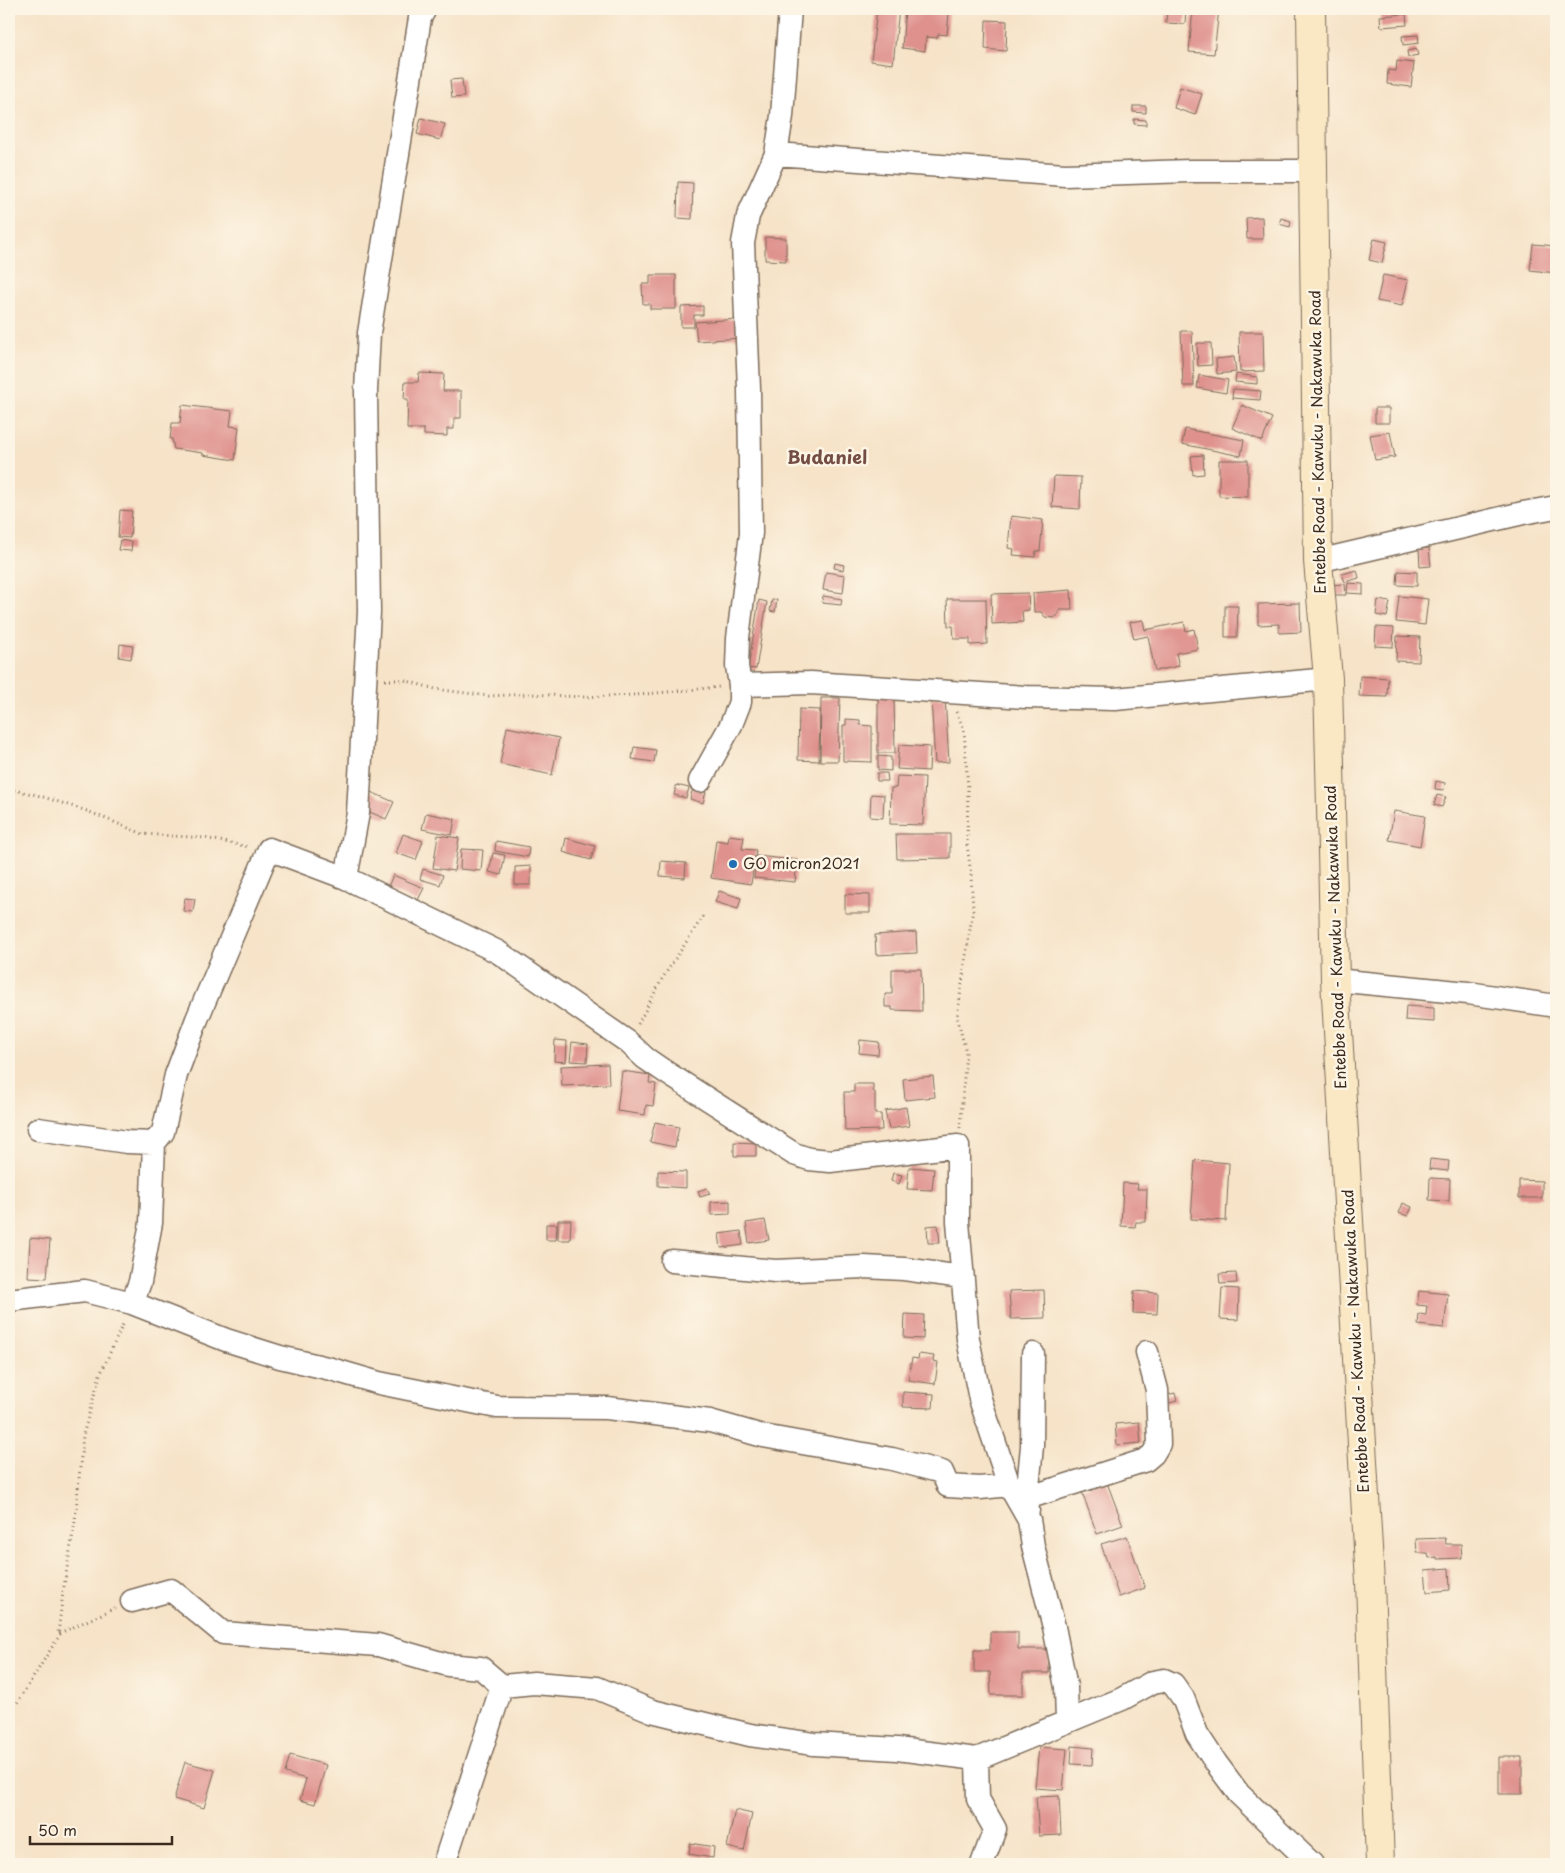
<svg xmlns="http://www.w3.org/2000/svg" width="1565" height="1873" viewBox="0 0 1565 1873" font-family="'Playpen Sans',sans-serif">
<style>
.building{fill:#df918d}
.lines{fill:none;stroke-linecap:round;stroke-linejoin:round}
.street-casing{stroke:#7c6b5a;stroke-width:25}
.secondary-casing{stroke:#7c6b5a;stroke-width:30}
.path{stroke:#7c6b5a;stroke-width:3;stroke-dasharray:1 4;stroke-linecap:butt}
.street{stroke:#fff;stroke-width:22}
.secondary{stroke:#fae7c3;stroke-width:28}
.poi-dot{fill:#1f6fb2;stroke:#fcf5e5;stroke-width:2}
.labels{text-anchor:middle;stroke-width:5;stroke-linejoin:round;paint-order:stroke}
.street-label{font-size:15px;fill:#3b2a1e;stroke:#fcf5e5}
.poi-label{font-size:15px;fill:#3b2a1e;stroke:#fcf5e5;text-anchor:start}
.quarter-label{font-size:18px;font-weight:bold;fill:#744e45;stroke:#fcf5e5}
</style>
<rect width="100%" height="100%" fill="#fcf5e5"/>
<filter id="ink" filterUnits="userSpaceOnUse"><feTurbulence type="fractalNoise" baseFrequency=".02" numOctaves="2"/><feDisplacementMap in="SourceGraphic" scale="10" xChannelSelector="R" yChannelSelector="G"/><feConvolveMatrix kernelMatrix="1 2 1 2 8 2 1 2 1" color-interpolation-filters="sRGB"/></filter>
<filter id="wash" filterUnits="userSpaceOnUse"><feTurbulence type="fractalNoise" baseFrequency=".0096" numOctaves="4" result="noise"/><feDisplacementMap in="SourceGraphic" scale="20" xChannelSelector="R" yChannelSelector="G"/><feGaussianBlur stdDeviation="1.12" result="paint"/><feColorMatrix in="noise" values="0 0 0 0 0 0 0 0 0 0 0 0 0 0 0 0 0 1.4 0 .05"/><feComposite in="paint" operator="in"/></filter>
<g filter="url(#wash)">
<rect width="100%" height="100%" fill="#f6e3c8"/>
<g id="blocks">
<path class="building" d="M877,9h22l-6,55 -22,-3z
M905,9h34v3l10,1 -2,22 -9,-1 -1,4 -11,-1 -1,14 -23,-3z
M1167,9h19l-1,15 -19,-1z
M1193,9h26l-5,45 -25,-2z
M1406,14l1,11 -26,2 -1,-11z
M986,20l21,1 -1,30 -21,-2z
M1418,35l1,8 -16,2 -1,-9z
M1416,49l2,6 -10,2 -1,-6z
M1397,61l17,2 -3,24 -24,-3 1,-14 8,1z
M462,79l2,18 -12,1 -2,-18z
M1180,87l22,7 -7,21 -21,-7z
M1133,106h13v7l-13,-1z
M421,118l24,6 -5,16 -23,-6z
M1134,119l12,1v5l-12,-1z
M678,182l15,1 -1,36 -15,-1z
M1262,217l1,22h-16l-1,-21z
M1281,218l10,3 -1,6 -11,-3z
M765,237l21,1v23l-21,-1z
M1374,239l13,3 -5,21 -13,-3z
M1533,244l23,2v27l-26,-3z
M650,275h26v34h-26v-5h-7l-1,-20h8z
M1383,275l25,5 -6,26 -25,-5z
M703,306v9h-9v12h-13v-20z
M739,319l2,19 -44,3 -2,-19z
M1181,331h11l2,55h-11z
M1239,332h24l1,39 -24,1z
M1197,343h14l1,22 -14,1z
M1234,357l2,15 -19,2 -1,-15z
M419,373l25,1 -1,17h18v27h-7v11h-7v7l-23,-1v-6h-17l1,-30h-4l1,-17h13z
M1236,374l21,3v7l-22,-2z
M1199,375l29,5 -2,13 -29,-5z
M1233,389l28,2 -1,9 -28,-2z
M182,405l50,6 -2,15 9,1 -4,33 -32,-5v-2l-29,-4 -2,-10h-2l2,-16h8z
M1242,405l30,13 -10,23 -30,-13z
M1375,408h14v15h-14z
M1185,429l59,11 -3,16 -59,-12z
M1390,432l5,25 -20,3 -5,-25z
M1203,455l1,19 -11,1 -2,-19z
M1219,460h29v37l-29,-1z
M1054,476l27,1 -1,32 -28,-2z
M120,510l12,1 -2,27 -12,-1z
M1011,516l32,4 -3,31h-4l-1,6 -22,-2 1,-6 -6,-1z
M120,540l12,2 -1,9 -13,-1z
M1429,548l2,18 -11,1 -1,-18z
M835,563l9,2 -1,5 -9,-2z
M1357,570l2,8 -14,4 -3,-8z
M1398,571l19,1v14l-20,-1z
M826,572l19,3 -2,18 -20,-3z
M1348,583l15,1v10l-16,-1z
M1345,584l1,11h-18l-1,-10z
M1071,590l1,20h-12l-3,6 -4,2 -8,-1 -4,-5h-7l-1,-19z
M1028,593l1,17 -7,1 1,11 -31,2 -1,-30z
M823,596l19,3 -1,6 -19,-2z
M1399,596l29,3 -3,26 -29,-3z
M947,599h39l1,45 -17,1v-6h-16l-1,-13h-5z
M759,600l8,2 -11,67 -8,-1z
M772,600h5l-2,12 -5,-1z
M1378,600l12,2 -3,15 -11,-2z
M1300,603l1,29 -22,1v-9l-21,1v-21z
M1225,606h13l-1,31h-12z
M1143,620l2,10 39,-8 2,9 8,-2 4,20 -22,4 3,13 -24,5 -7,-35 -14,3 -4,-17z
M1376,627l18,1 -1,19 -18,-1z
M1397,636l23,1 -1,25 -23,-1z
M120,644l13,2 -2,13 -12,-2z
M1360,676l28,2 -1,19 -28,-1z
M878,696h16l1,57h-17z
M945,697l4,65 -14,1 -4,-65z
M821,698h19l-2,63h-18z
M799,709l21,1 -1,51 -21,-1z
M846,719l14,1v5l12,1v36l-29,-1v-36h3z
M507,727l52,11 -7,37 -52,-11z
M899,745l31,2 -1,24 -32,-2z
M634,747l22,3 -2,12 -22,-3z
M878,756l13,1v14l-13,-1z
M877,773h10l1,8h-11z
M897,776l28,1 -2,48 -33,-1 1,-36h5z
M1436,781l9,2 -1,7 -9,-1z
M676,785l13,3 -3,10 -12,-3z
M693,788l13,4 -3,11 -13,-4z
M371,792l23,10 -8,17 -23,-10z
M871,794l13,1 -1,23 -13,-1z
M1437,795l9,2 -4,10 -8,-2z
M1394,811l31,5 -5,30 -31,-6z
M426,813l29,6 -3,16 -30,-6z
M403,834l20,7 -7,19 -20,-7z
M896,834h54v24l-53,1z
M438,835l21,3 -5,33 -21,-3z
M729,835l15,2 -2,12 14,1 -5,34 -40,-6 5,-38 12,2z
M566,838l29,8 -4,14 -28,-8z
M496,841l33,6 -1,10 -33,-6z
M461,849l22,1 -2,21 -21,-2z
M493,853l12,2 -4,20 -12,-3z
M756,856l41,4 -2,22 -41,-4z
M661,861l25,2 -1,15 -25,-2z
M531,866v19h-16v-18z
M423,869l20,6 -3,10 -20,-6z
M393,875l31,13 -7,14 -30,-13z
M719,891l22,7 -3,11 -23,-7z
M845,894l25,1v18h-25z
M185,898l10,1 -2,13 -10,-1z
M916,932l1,21 -41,2 -1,-20z
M892,969h29l1,42 -30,-1v-3h-7v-13h7z
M1406,1006l28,2v14l-29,-2z
M555,1040l12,1 -1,21 -12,-1z
M860,1040l19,2 -1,13 -19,-2z
M572,1042l16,2 -1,18 -17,-1z
M608,1064l1,20 -47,2 -1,-20z
M622,1071l28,4 -1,8 7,1 -3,22 -7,-1 -1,10 -28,-4z
M933,1076l2,21 -30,3 -2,-21z
M854,1084h19v7l2,1v22h6l1,16 -37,1 -1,-39h10z
M906,1107l3,19 -20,3 -4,-18z
M655,1122l24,5 -4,20 -25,-5z
M734,1142l22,1v13h-22z
M1430,1159l19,2 -1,10 -19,-2z
M1195,1160l34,3 -3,58 -35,-2z
M909,1167l25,2 -2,21 -25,-1z
M658,1171l28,1v16l-28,-2z
M893,1173l9,2 -3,9 -8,-3z
M1430,1178l20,1 -1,22 -20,-1z
M1519,1180l23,1v17h-23z
M1123,1183l15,1 -1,5h10l-1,33h-10l-1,5 -14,-1z
M707,1188l3,6 -10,3 -2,-6z
M730,1201v13l-19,1v-13z
M1403,1203l9,4 -4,9 -9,-3z
M558,1220h13l-1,20h-12z
M765,1220l4,20 -20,3 -3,-20z
M546,1224h11l-1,16h-10z
M938,1225l2,18h-12l-1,-17z
M741,1231l2,14 -22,3 -2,-14z
M30,1238l20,2 -3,38 -19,-1z
M1236,1273l1,10 -17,1 -1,-10z
M1222,1288l17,1 -1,31 -18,-1z
M1044,1290l1,28 -34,1 -2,-28z
M1134,1291l24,2 -1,21 -24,-1z
M1419,1291l29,3 -4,34 -26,-3 1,-11 7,1 1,-9 -10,-1z
M905,1314l19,1 -1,24 -19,-1z
M919,1354l15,2 -1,5 5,1 -3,22 -27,-4 4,-22 6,1z
M903,1392l31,2 -1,14 -30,-1z
M1175,1393l2,8 -11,3 -2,-8z
M1139,1422l2,21 -24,2 -2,-21z
M1106,1480l17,45 -26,9 -16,-45z
M1127,1536l18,52 -26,9 -18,-53z
M1445,1538l1,6h15l1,14 -25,1v-2l-8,1 -1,-5h-11l-1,-14z
M1449,1568l1,22 -23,2 -2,-22z
M990,1632h28v17h31v24h-26v22h-32l-1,-23h-16v-22h16z
M1072,1746l21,2 -1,17 -21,-1z
M1039,1747l28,2 -4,41 -28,-2z
M290,1755l36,10 -11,39 -15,-4 6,-21 -21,-6z
M1499,1757h23v37h-23z
M185,1762l30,8 -11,38 -30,-9z
M1059,1796l2,39 -22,1 -3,-39z
M735,1810l17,4 -8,37 -17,-4z
M690,1843l24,4 -1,11 -24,-4z
M691,1861l22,2 -1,1h-21z"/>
</g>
</g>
<g filter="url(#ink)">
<use href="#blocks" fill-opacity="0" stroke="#7c6b5a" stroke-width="1"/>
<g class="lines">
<g class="street-casing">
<path id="street" d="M776,154l289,21 125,-4h123
M1318,561l205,-48 33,-6
M740,685l-3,-19 1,-28 13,-105 -2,-144 -6,-146 5,-27 28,-62 6,-38 8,-107
M700,781l31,-56 9,-23v-17l71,-2 215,14 89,2 213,-20
M346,878l12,-65 11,-201 -3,-221 3,-58 51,-315 5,-9
M1335,980l133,13 88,13
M38,1129l89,13 27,1
M672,1261l103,10 89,-4 40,2 58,8
M9,1300l76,-9 47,12 8,-21 11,-59 3,-80 9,-11 13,-57 21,-56 72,-170 77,29 152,74 130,90 17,16 22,15 127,81 15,5 21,2 128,-15v76l10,117 12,60 29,86 20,35 4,26 21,81 12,60 1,35
M132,1303l94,37 54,17 51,12 48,14 118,24 110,1 103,13 53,15 129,23 50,13 6,14 32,2 29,-3
M1027,1498l119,-38 7,-6 6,-10 -2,-54 -10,-38
M1028,1511l-1,-13 5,-52 1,-92
M132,1601l39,-11 52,43 155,12 70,20 33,3 21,18 32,-3 63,5 55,23 98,24 64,9 83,5 80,10 145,-60 31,-17 11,-2 9,4 10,14 14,36 19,29 23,31 73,70
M977,1759l1,40 17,30 -13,35
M444,1864l58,-178"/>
</g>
<g class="secondary-casing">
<path id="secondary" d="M1311,9l7,552 10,118 7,301 35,602 10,282"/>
</g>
<path class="path" d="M385,680h19l31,9 54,7 43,-2 50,3 54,-2 83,-8
M956,712l8,17 4,60 -1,55 4,31 2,34 -16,108 9,35 -6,76
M9,789l28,6 50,16 56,23 62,4 44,9
M638,1024l24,-45 42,-64
M115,1608l-57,26 5,-42 12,-71 8,-86 17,-60 24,-53
M9,1708l8,-5 44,-70"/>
<use href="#street" class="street"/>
<use href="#secondary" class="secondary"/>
</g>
</g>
<circle class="poi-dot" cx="733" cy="864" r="5"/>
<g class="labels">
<g class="street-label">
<text transform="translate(1318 442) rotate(-91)" y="5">Entebbe Road - Kawuku - Nakawuka Road</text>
<text transform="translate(1336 937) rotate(-92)" y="5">Entebbe Road - Kawuku - Nakawuka Road</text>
<text transform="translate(1356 1341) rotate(-93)" y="5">Entebbe Road - Kawuku - Nakawuka Road</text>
</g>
<g class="poi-label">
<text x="743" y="869">GO micron2021</text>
</g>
<g class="quarter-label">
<text x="827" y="464">Budaniel</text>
</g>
</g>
<rect width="1565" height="1873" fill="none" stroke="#fcf5e5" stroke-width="30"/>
<path d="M30 1836v8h142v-8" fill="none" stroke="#3b2a1e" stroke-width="2.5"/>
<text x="38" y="1836" font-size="15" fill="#3b2a1e" stroke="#fcf5e5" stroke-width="4" paint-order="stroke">50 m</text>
</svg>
